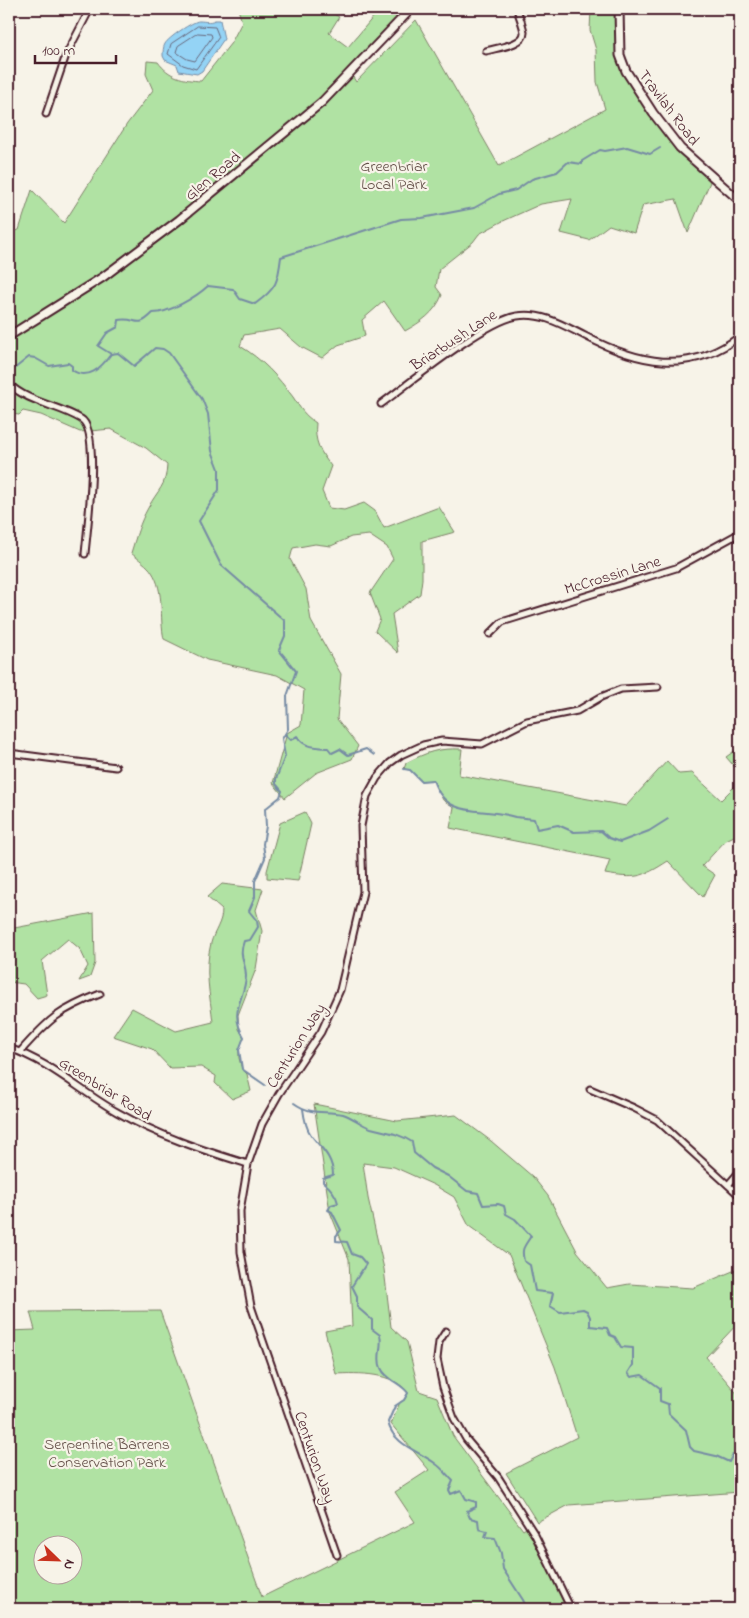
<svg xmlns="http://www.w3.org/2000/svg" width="749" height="1618" viewBox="0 0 749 1618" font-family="'Indie Flower',sans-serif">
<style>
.green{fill:#b0e2a3;stroke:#7d8067;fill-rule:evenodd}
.water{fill:#94d3f5;stroke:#768ba4}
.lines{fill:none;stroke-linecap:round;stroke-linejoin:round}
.shore{stroke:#68677c;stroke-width:1}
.stream{stroke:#768ba4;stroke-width:2}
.minor-casing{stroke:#4a1f2b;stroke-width:9}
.secondary-casing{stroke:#4a1f2b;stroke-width:11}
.minor{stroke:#f7f3e8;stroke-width:5}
.secondary{stroke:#f7f3e8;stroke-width:7}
.labels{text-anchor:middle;stroke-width:4.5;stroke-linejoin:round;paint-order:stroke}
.street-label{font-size:16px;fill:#4a1f2b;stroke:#f7f3e8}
.park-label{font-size:16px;fill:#645049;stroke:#f7f3e8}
</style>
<rect width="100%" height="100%" fill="#f7f3e8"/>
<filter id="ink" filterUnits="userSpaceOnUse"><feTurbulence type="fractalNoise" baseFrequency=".02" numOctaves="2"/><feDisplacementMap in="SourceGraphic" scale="10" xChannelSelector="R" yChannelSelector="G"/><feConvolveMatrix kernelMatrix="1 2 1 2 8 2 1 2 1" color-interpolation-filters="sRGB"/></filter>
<g filter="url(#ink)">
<path class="green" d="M238,9h87l14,8 -10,16 19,14 32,-38h14l9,8 -52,57 5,8 60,-62 83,146 106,-57 -8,-27 -1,-32 -6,-20 1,-21h28l1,46 33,58 52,58 5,11 -22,51 -12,-34 -33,6 -9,28 -25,-8 -20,15 -28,-7 11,-34 -31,5 -40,18 -22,12 -6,8 -34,27 -3,18 6,8c-7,18 -21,27 -37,36l-21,-30 -22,19 3,16 -27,9 -16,13 -21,-11 -21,-18 -36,6 -4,11c22,13 38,31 53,51 8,12 10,17 23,26 -2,18 4,29 15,43l-9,25 7,17 15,2 20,-7 11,8 9,17 55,-21 16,25 -33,9v38l-2,15 -28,20 6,39 -23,-22 5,-12 -10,-26 23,-34 -6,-12 -18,-12 -18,2 -20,9 -16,-2 -22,4 -3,11 16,30 5,32 30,53 -4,45 21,27 -6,13 -36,14 -31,25 -12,-15 14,-50 14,-8 3,-35 -27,-15 -70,-15 -43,-21c-5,-22 1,-47 -12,-67 -4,-7 -14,-13 -21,-19 5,-16 9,-31 17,-45 10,-19 18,-21 19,-43l-21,-17 -35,-19 -31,3 -39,-17 -18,-4 -4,4 -8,-1 -2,9v-191l10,-2 13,-40 32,33 63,-99 26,-34 -7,-16 1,-13 11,1c11,15 25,18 43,19l30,-38 11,-21z
M740,747v86l-14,7 -24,26 13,9 -12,22 -35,-36c-26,17 -33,18 -63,13l5,-14 -160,-32 4,-21 -11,-7 -10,-20 -12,1 -11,-11 -6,-1 2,-6c21,-11 32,-15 56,-14l-3,26 167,31 41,-45 12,13 13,-1 29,27 14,-14 4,-14 -13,-15z
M305,812l6,12 -13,57 -31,-3v-7l13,-48z
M222,884l41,5 -7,21 6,21 -6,38 -18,46 1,14 5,8 -5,13v8l3,11 5,5 4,17 -19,8 -17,-16 1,-7 -15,-9 -31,1 -18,-19 -39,-13 19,-28 44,23 37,-9c-3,-26 -9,-52 -2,-79 3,-12 11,-20 11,-33l-15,-13z
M94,913l1,50 -5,14 -11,4 9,-15 -8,-17 -12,-10 -26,22 5,34 -10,3 -13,-14 -15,-2v-53z
M314,1104l83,17 59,-6 35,26 42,36 15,19 29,55 30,37 22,-4 64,4 47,-20v53l-34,36 34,40v95l-171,13 -32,17 -31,-49 71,-36 -22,-70 -46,-112 -40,-29 -15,-29 -20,-12 -40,-18 -31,-4 5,35 16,71 7,58 16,15 12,49 18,6 16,39 70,94 6,-4 42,83h-562v-278l26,-1 -5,-18 130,-1 102,286 153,-75 -20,-30 34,-22 -38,-46 9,-22 4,-2 4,-7c-14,-21 -50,-20 -72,-19l-11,-43 27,-5 -3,-67 -19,-47zM42,1546h30v30h-30z"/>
<path class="water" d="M215,20h5l4,19 -22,32 -5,3 -18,-3 -2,-6 -12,-5 -2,-4c0,-4 0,-9 2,-12 3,-6 28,-23 34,-23 7,0 9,2 16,-1z"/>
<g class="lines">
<path class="shore" d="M198,26l17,1 4,10 -23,32 -13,-4 -15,-11 3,-10z
M198,33l13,1 1,3 -17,24 -8,-2 -11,-7 2,-6z"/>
<path class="stream" d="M111,354l-13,-8 9,-13 11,-6 1,-7c19,-3 17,10 34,-7 16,0 43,-16 55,-27l25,3 7,10 15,5c22,-16 23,-22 26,-47l120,-38 21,-1 52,-10 25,-14 17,-4 16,-11 25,-7 11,-10 14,2v-3l18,-11 5,1 22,-4 23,7 10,-6
M9,368l5,1 15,-12 6,1 14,8 19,-3 4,3v4c16,11 29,-2 39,-16l7,-1 16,13 21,-18 8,1 6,4 33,46 6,15 4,37 7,18v21l-20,31 22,44 64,56v15l-6,14 17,21 -9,25 1,33 -6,10 3,17 -9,23v5l6,7 -2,6 -15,12 1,17 -3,18 2,14 -10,23v16l-6,14 8,10 1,6 -8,13 -6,1c-6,16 2,21 2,35 -1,24 -18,34 -2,61l-5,13 3,19 23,16
M285,734l6,6 6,-4c7,12 19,11 31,12l4,5 8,-4 8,6 18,-6 8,6
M404,769l6,1 11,11 12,-1c14,41 50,26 82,37l19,2 3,10 21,-4 16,7 27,-1 8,7 11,4 29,-11 19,-12
M294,1103c18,13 29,7 49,11 10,3 18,11 28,14 16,4 27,5 41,14l2,11 18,15 16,8 19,15 11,2 5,12 15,-1 6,2 2,8 9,5 16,17c-7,11 -10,12 -7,25l6,4 5,26 18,2 -3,13 10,6 23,-3 4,2 3,6v9l17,2 3,7 5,2 6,10 12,1v17l-5,8 3,4 11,-2 18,13v13l8,3 1,10 17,16 4,17 4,4 22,5 13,6 4,-8h3l4,9
M303,1109c1,8 3,19 8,26 10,13 22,22 22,40l-10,3v4c8,6 13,12 15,21l-7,2 -3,5 4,2 9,18 -5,6v5l11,1 5,12 8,3 6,7 -14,22 5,10v11l15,13v9l8,6c3,11 -4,23 1,33 5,12 20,15 27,25l-4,7 -9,6 -7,16c5,23 31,29 48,42 6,4 11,11 17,17l-4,9 2,4 10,-4 5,9 10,3v5l-9,4 3,7 8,2 1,9 8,2 -2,6 10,1 6,15 2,16 20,31 4,9
M740,1463l-4,4 1,5 3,1"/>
<g class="minor-casing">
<path id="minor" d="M394,9l9,8
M486,51c9,-3 39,-6 38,-19 -1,-7 -5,-16 -7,-23
M46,114l20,-59 24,-46
M9,384c20,19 49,21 72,35 20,11 6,111 4,135
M381,404c30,-22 104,-83 136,-88 25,-4 46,9 68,20 52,27 104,40 155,0
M490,634l12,-12 174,-54 64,-35
M9,753l107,14
M9,1048c41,14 71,43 108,64 42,24 85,38 131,52
M20,1052c29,-33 39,-42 80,-58
M590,1089l44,19 23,12 83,76
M728,1185l12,-14
M446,1331l-7,11 -2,17 6,28 11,31 12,21 32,38 37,58 36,74
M337,1555l-86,-249 -10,-54 -1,-41 8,-47 14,-40 17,-30 42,-62 19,-42 23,-98 -2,-66 6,-30 10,-18 13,-15 11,-8 22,-10 19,-4 40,3 45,-23 50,-10 24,-14 20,-8 37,-2"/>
</g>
<g class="secondary-casing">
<path id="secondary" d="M619,9l1,46 6,16 27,42 27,35 60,53
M9,336l94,-59 76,-57 143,-118 89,-93"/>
</g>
<use href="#minor" class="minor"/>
<use href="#secondary" class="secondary"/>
</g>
</g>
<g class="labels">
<g class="street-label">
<text transform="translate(670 107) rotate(53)" y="6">Travilah Road</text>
<text transform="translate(212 175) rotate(-40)" y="6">Glen Road</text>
<text transform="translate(453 339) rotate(-33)" y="6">Briarbush Lane</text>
<text transform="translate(612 574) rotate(-17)" y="6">McCrossin Lane</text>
<text transform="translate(295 1045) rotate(-58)" y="6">Centurion Way</text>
<text transform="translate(106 1088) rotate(32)" y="6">Greenbriar Road</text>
<text transform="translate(316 1457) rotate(71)" y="6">Centurion Way</text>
</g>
<g class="park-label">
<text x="394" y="171">Greenbriar<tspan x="394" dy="18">Local Park</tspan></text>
<text x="107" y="1449">Serpentine Barrens<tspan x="107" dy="18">Conservation Park</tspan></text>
</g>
</g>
<rect width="749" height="1618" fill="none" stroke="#f7f3e8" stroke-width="30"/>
<rect x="15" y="15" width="719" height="1588" fill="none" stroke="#4a1f2b" stroke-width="2" filter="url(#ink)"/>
<g transform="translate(58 1560) rotate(113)"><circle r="24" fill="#f7f3e8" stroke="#b29e9c"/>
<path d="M0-4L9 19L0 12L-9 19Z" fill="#c8321e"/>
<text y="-8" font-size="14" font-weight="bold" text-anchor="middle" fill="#4a1f2b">N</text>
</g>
<path d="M35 55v8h81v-8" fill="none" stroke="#4a1f2b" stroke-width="2.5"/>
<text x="42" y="55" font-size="15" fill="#4a1f2b" stroke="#f7f3e8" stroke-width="4" paint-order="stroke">100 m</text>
</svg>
